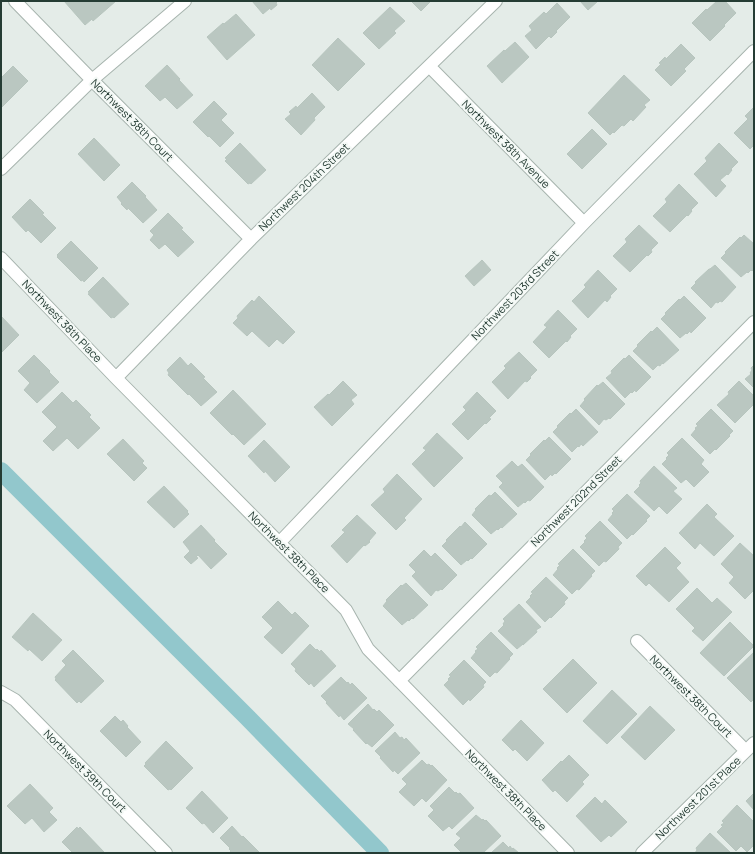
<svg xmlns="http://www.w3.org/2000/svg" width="755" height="854" viewBox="0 0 755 854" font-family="Manrope,sans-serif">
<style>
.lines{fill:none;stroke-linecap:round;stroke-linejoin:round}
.canal{stroke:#92c7cc;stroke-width:18}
.building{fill:#bac7c1;stroke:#b7c5be}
.minor-casing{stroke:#a7b4ae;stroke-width:14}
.minor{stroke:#fff;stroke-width:12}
.labels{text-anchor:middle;stroke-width:4;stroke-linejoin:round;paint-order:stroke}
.street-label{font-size:11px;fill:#253c34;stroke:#f4f9f6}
</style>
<rect width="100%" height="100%" fill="#e4ece8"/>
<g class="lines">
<path class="canal" d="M1,471l247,247 132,135"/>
</g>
<path class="building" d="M64,1h52l-23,20 -1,-2 -7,6z
M252,1h26l-2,2 1,2 -6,5 -1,-2 -7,6z
M411,1h20l-10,10z
M580,1h18l-10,9z
M717,1h8l11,12 -12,12 1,1 -15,15 -18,-18 14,-14 1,1z
M557,3l13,14 -14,14 1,1 -6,6 -2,-2 -13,13 -11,-13 7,-6 -3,-4 15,-14 2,2z
M390,7l15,14 -11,10 2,2 -17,16 -16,-16z
M236,14l19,21 -28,25 -20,-23 16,-14 1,1z
M338,38l27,26 -27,27 -26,-26z
M515,42l14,15 -27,26 -15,-17 17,-16 1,1z
M681,44l14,14 -11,11 2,2 -15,15 -16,-16 6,-6 -2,-1 6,-6 1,2z
M167,65l13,14 -1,1 14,15 -16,14 -12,-12 -5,4 -15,-15z
M13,66l15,15 -27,27v-30z
M624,75l26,25 -6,5 2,2 -13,14 -2,-2 -7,7 -2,-1 -8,8 -1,-1 -3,3 -22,-22z
M312,93l13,14 -11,11 1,2 -14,15 -16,-16 6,-5 -2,-2 7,-6 1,2z
M214,101l13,13 -6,6 13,13 -14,14 -11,-11 -1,1 -15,-15z
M754,107v38l-4,4 -16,-16 14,-14 -3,-3z
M592,129l15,15 -25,25 -15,-15z
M94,138l26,27 -16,16 -26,-27z
M240,143l26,27 -15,14 -1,-1 -2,1 -23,-23 2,-2 -2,-1z
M719,143l19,19 -7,7 1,1 -4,5 -1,-1 -7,6 6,6 -10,11 -22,-23 13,-13 -2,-3z
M132,182l14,14 -1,1 12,13 -14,13 -15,-15 -1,2 -6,-6 1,-1 -5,-6z
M679,184l19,19 -7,7 1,1 -4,5 -1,-1 -17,17 -17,-16 14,-14 -2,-3z
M30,199l14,14 -2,1 14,14 -15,15 -13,-13 -2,2 -14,-15z
M168,213l15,15 -2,1 13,13 -16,15 -13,-13 -6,5 -9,-9 4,-5 -4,-4z
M639,225l19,18 -7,7 1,2 -4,4 -1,-1 -17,17 -17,-16 14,-14 -2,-3z
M744,235l10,9v25l-2,2 -1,-1 -3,3 -1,-1 -6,5 -20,-19 5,-5 -1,-1 15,-15 1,1z
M71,241l27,27 -14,14 -1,-2 -2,1 -24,-24 1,-1 -1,-1z
M482,260l9,10 -17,16 -9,-10z
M715,265l21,22 -14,15 -2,-1 -2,2 -2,-1 -5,6 -20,-20 5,-5 -1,-1 14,-13h1z
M598,270l19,19 -7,7 1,1 -4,5 -2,-2 -17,18 -16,-17 14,-14 -2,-2z
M103,277l26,27 -15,14 -1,-1 -2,1 -23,-24 2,-1 -2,-1z
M259,296l36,36 -12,12 -6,-5 -8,8 -17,-16 -5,5 -14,-13 5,-5 -1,-2 15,-16 2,2z
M684,296l22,22 -15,15 -1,-2 -3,3 -1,-1 -6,5 -19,-19 5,-5 -1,-1 14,-14 1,1z
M558,310l19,19 -7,7 1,1 -4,5 -1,-1 -17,17 -16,-16 14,-15 -3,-2z
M1,316l18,19 -18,18z
M657,327l22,23 -16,14 -1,-1 -2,3 -2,-1 -5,5 -20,-19 5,-5 -1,-1 14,-14 1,1z
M519,352l18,18 -7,7 1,1 -4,4 -2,-1 -17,18 -16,-17 14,-14 -2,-2z
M34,355l16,16 -1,1 10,10 -22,21 -13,-13 6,-7 -12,-12z
M629,355l22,22 -15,15 -1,-2 -3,3 -1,-1 -6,6 -19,-20 6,-5 -1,-2 13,-13 1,1z
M180,357l8,9 3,-3 14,14 -2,1 14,14 -16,14 -12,-12 -1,1 -20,-20 1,-2 -2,-3z
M754,365v23l-9,-9 6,-5 -1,-1 2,-3 -1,-2z
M343,381l14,14 -6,5 3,4 -22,22 -18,-19 14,-13 1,1z
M739,381l15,15v8l-19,19 -18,-18 12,-11 -1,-2z
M603,382l22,22 -15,15 -1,-1 -3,2 -2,-1 -5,6 -19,-19 5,-6 -1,-1 13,-14 1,1z
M233,390l33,34 -22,21 -11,-11 -1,1 -22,-22z
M62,392l11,11 3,-3 15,15 -2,2 11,11 -22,21 -11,-11 -14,13 -10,-10 14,-14 -15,-15z
M477,392l19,19 -7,7 2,1 -5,5 -1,-1 -17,17 -16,-16 14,-14 -3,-3z
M576,409l22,23 -15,14 -2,-2 -2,3 -1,-1 -6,6 -19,-20 5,-5 -1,-1 13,-13 1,1z
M711,409l22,22 -4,4 1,1 -14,14 -1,-1 -5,5 -19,-19 5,-6 -1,-1 3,-2 -2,-2z
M437,433l26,25 -29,29 -22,-23 14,-14 -3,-2z
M549,437l22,22 -15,15 -1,-1 -3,3 -1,-2 -6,6 -19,-20 5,-5 -1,-1 14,-14 1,1z
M682,438l22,22 -3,4 8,8 -15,15 -8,-8 -5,4 -19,-19 5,-5 -1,-1 3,-3 -2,-2z
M123,439l21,22 -2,2 5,5 -13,13 -27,-27z
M264,440l26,27 -15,15 -10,-11 -1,2 -16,-17z
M512,461l6,6 4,-3 22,23 -14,14 -2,-1 -3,3 -1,-1 -6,5 -19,-20 4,-4 -7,-7z
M654,466l23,22 -4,3 9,8 -15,15 -8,-8 -5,5 -20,-19 6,-6 -1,-1 2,-2 -1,-2z
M397,474l25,25 -18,19 2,2 -10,10 -25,-25 14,-13 -2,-3z
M164,486l24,25 -1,1 2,2 -15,14 -27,-26z
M495,492l22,22 -15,14 -1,-1 -3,3 -1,-1 -6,5 -19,-19 4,-5 -1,-1 14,-14 2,1z
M627,494l23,22 -4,4 1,1 -14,14 -1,-1 -5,5 -19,-19 5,-6 -1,-1 2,-2 -2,-2z
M707,504l10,10 -3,3 20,19 -20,20 -14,-13 -5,6 -16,-16z
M357,515l19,18 -7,8 1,1 -5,4 -1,-1 -17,18 -16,-17 14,-14 -3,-2z
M600,521l22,22 -4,4 1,2 -13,13 -2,-1 -5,5 -19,-19 5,-5 -1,-1 3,-3 -2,-2z
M465,522l22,22 -15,15 -1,-1 -3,3 -1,-1 -6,5 -19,-19 5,-5 -1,-1 14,-14 1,1z
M201,525l14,15 -1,1 13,13 -16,15 -13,-14 -2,2 2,1 -7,6 -7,-7 6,-6 -7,-9z
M740,543l14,13v34l-9,9 -16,-16 5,-6 -13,-13z
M665,547l16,16 -5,5 13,14 -20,20 -20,-19 -3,3 -10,-10z
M573,549l22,22 -4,4 1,1 -13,14 -2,-1 -5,5 -19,-19 5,-6 -1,-1 3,-3 -2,-1z
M424,550l7,7 4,-4 22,22 -15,15 -1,-1 -3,2 -2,-1 -5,6 -19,-20 4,-4 -7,-7z
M546,577l22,21 -4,4 1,2 -14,14 -1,-1 -5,5 -19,-20 5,-5 -1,-1 3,-3 -2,-1z
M406,583l22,22 -15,14 -1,-1 -3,3 -1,-1 -6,5 -19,-19 4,-5 -1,-1 15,-15 1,1z
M697,588l15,15 5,-5 15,14 -29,29 -11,-10 3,-3 -19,-19z
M278,601l14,14 3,-3 14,14 -27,28 -18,-17 9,-9 -11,-11z
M519,604l22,23 -5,3 1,2 -14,13v-1l-6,5 -19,-18 6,-6 -1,-1 2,-3 -2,-2z
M33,613l29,27 -20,21 -13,-12 -1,2 -16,-14z
M730,622l24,24 -30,30 -24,-23z
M491,632l22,22 -4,4 1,1 -13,14 -2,-1 -5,5 -19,-19 5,-6 -1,-1 3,-2 -2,-2z
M310,644l6,6 1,-1 3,3 1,-2 15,16 -22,21 -3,-4 -2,2 -14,-14 1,-2 -5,-5z
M73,650l31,31 -23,22 -2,-2 -2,2 -22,-23 1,-1 -1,-2 11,-12 -4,-4z
M754,652v47l-3,3 -24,-24z
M573,659l24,24 -30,30 -24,-24z
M464,660l22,22 -3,3 1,2 -14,14 -1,-2 -6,6 -19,-20 5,-5 -1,-1 3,-3 -2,-1z
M341,677l6,6 1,-1 2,3 2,-2 15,15 -23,22 -4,-5 -1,2 -13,-14 1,-1 -6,-6z
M612,690l25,24 -30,30 -24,-23z
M368,704l5,6 1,-1 3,3 2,-2 15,15 -22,22 -5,-4 -1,1 -13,-14 1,-1 -6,-5z
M650,706l25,24 -30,30 -24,-23z
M115,716l6,6 2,-2 5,6 -1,1 14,15 -15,15 -26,-26z
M521,720l23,23 -17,18 -12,-12 -2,2 -11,-11z
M395,732l5,6 2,-1 2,3 2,-2 14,15 -22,21 -4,-4 -1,2 -13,-14 1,-1 -6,-6z
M166,741l27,27 -22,22 -1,-1 -2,1 -24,-24 2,-2 -1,-1z
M569,755l20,20 -7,7 2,2 -17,18 -12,-12 -2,2 -11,-12 19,-19 1,1z
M422,760l5,5 2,-1 2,2 1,-1 15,15 -21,22 -4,-4 -8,8 -15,-14 8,-8 -5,-5z
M30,784l23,24 -4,4 8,8 -13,12 -12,-14 -7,6 -18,-18z
M449,787l6,6 1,-1 2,2 2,-1 14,15 -22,21 -3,-3 -6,5 -15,-15 6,-6 -4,-4z
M202,791l26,27 -15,15 -9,-10 -2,1 -16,-16z
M754,793v17l-8,-9z
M595,797l7,7 3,-4 22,22 -16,15 -2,-2 -8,7 -25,-26z
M737,805l17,17v23l-7,7 -6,-6 -5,5 -19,-19 6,-6 -2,-1 3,-2 -2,-2z
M476,815l6,5 1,-1 2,2 1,-1 15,16 -18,17h-21l-8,-8 7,-7 -5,-4z
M232,826l10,11 1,-1 17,17h-29l-1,-1 1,-1 -2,-2 1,-1 -10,-10z
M77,827l1,2 2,-2 24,25 -31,1 -11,-11z
M710,833l21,20h-36l2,-3 -1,-2z
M503,842l6,6 1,-2 2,3 1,-1 6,5h-28z"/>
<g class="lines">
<g class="minor-casing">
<path id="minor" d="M15,1l77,79 159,159
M429,66l155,157
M1,169l91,-89 93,-79
M1,258l115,120 230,232 22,39 200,204
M116,378l135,-139 245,-238
M280,542l304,-319 170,-172
M637,641l109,110
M399,681l355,-359
M1,692l14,8 151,153
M642,853l112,-110"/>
</g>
<use href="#minor" class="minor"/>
</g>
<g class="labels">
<g class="street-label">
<text transform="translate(132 120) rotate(45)" y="4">Northwest 38th Court</text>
<text transform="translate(506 144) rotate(45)" y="4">Northwest 38th Avenue</text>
<text transform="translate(304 187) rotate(-44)" y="4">Northwest 204th Street</text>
<text transform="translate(515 295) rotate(-46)" y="4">Northwest 203rd Street</text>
<text transform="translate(62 321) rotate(46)" y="4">Northwest 38th Place</text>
<text transform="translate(576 501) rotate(-45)" y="4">Northwest 202nd Street</text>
<text transform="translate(289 552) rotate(45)" y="4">Northwest 38th Place</text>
<text transform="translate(691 696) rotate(45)" y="4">Northwest 38th Court</text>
<text transform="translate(85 771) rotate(45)" y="4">Northwest 39th Court</text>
<text transform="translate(506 790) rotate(45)" y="4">Northwest 38th Place</text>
<text transform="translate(698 798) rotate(-44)" y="4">Northwest 201st Place</text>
</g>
</g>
<rect width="755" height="854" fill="none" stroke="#253c34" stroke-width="4"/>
</svg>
